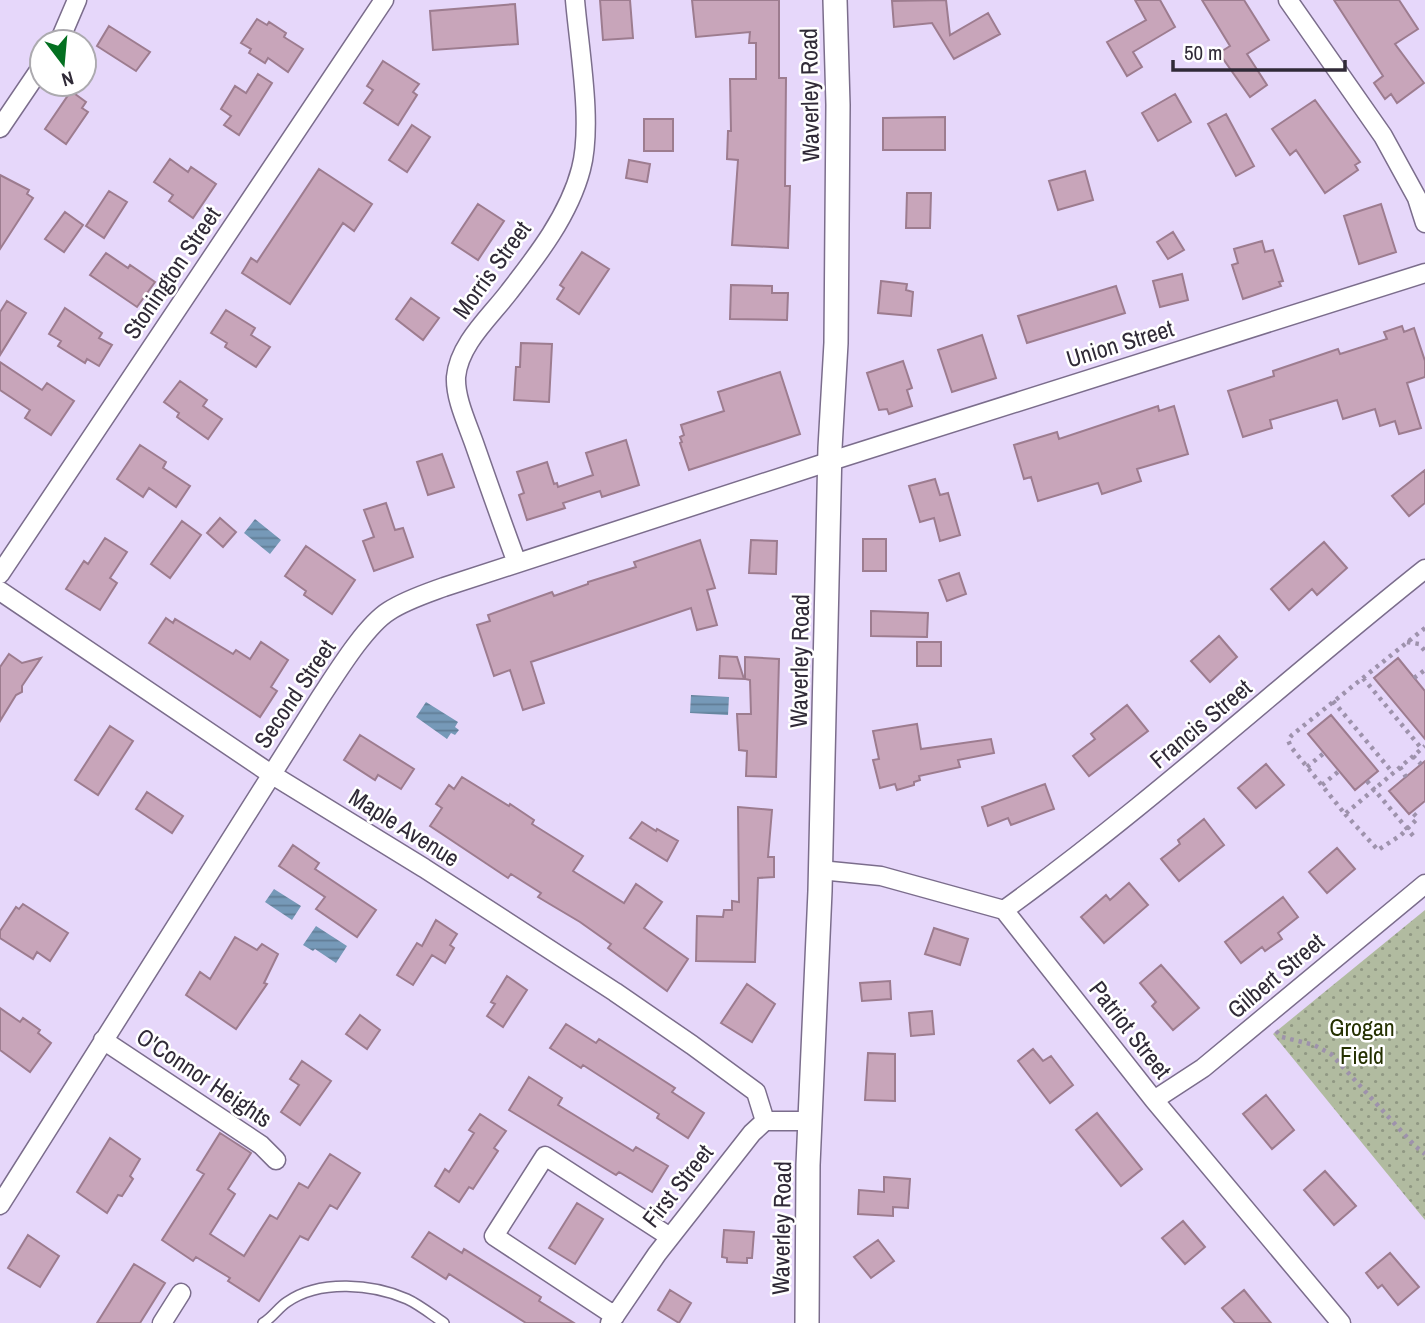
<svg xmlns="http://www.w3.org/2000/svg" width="1425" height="1323" viewBox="0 0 1425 1323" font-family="'Archivo Narrow',sans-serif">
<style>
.park{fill:url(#park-dots)}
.water{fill:url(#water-rules)}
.building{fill:#c8a5ba;stroke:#9d7c8f;stroke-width:2}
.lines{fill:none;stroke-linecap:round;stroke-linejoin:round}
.service-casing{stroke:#7b6d8c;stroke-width:12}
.minor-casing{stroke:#7b6d8c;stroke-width:21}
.tertiary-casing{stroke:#7b6d8c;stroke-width:26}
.path{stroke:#9e92ac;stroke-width:4.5;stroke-dasharray:3.5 5;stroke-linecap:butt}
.service{stroke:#fff;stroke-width:9}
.minor{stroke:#fff;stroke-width:18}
.tertiary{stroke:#fff;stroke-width:23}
.labels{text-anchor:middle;stroke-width:5;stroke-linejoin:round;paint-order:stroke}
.street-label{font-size:24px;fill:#302a37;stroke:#fff}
.park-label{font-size:24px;fill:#243000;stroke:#fff}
</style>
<defs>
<pattern id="park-dots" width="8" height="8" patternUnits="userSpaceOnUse" patternTransform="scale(1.75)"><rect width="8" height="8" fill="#b1bba0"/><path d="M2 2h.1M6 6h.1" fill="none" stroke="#909883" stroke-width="1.8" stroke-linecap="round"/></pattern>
<pattern id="water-rules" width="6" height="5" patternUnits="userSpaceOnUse" patternTransform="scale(1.75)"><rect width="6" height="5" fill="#7699b8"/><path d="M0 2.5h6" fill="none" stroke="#617d96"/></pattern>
</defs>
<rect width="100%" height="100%" fill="#e6d7fa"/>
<path class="park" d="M1425,910v310l-152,-186z"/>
<path class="water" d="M255,519l26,21 -11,14 -26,-21z
M691,695l38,2 -1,18 -38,-2z
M426,702l32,20 -3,5 4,3 -4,5 -4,-2 -4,6 -31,-22z
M274,889l27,17 -9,14 -27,-18z
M316,926l31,20 -11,17 -21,-14 -2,2 -10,-6z"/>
<path class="building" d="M600,0h30l3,38 -30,2z
M692,0h87v78h7l-1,108h5l-2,62 -56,-3 6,-85 -11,-1 1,-28h3l-1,-52h26v-36h-7l1,-11 -54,5z
M946,0l4,35 38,-22 12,21 -46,25 -22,-36 -38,4 -2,-26z
M1135,0h25l15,27 -42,25 9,15 -15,9 -20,-34 39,-22z
M1202,0h42l25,40 -22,14 20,31 -17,12 -31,-44 11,-7z
M1334,0h65l19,29 -23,15 29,39 -27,20 -6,-9 -6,5 -11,-16 9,-7z
M515,4l3,40 -85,6 -3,-39z
M257,19l10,6 2,-3 17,11 -2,4 19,12 -15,23 -20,-14 -3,5 -16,-10 2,-4 -10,-6z
M109,26l41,26 -14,19 -39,-25z
M383,61l36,23 -6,8 4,3 -19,30 -34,-22 9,-13 -6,-4z
M258,74l14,9 -33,52 -15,-10 7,-9 -10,-7 14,-23 11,7z
M71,91l15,11 -4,6 6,4 -22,32 -21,-15z
M1175,94l16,28 -33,19 -16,-28z
M1315,100l45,62 -5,3 3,5 -33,23 -29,-43 -6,5 -18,-26z
M1226,114l28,52 -18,10 -28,-52z
M945,117v33h-62v-32z
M644,119h29v32h-29z
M412,125l18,12 -23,35 -18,-12z
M170,159l18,13 3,-5 25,17 -23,34 -24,-17 4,-6 -19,-13z
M629,160l21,4 -3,18 -21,-4z
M319,169l53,35 -18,27 -11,-8 -53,81 -48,-31 9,-15 6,4z
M1085,171l8,29 -35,10 -9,-29z
M0,175l29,15 -2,4 6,4 -33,51z
M109,191l18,11 -23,36 -18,-12z
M907,193h24l-1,35h-24z
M478,204l26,17 -26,39 -26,-17z
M1381,204l15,48 -37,12 -15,-48z
M65,212l18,13 -19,27 -19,-13z
M1173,232l11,18 -16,9 -11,-17z
M1262,241l3,11 8,-2 10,31 -4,1 2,4 -38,13 -11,-34 6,-2 -4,-14z
M582,252l27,17 -30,45 -22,-15 7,-11 -4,-3z
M106,253l22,15 2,-3 25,17 -18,25 -47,-32z
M1182,274l6,26 -28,7 -7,-26z
M881,281l26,3 -1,6 7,2 -2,24 -33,-3z
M731,285l41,1v7h16l-1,27 -57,-1z
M1116,286l9,27 -98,30 -9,-27z
M411,298l28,20 -16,22 -27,-21z
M7,301l19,12 -26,42v-43z
M65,308l37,25 -3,5 13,7 -13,21 -12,-7 -2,4 -27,-17 3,-5 -12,-7z
M226,310l29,18 -4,7 19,12 -14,20 -31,-20 2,-4 -16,-10z
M1402,326l2,6 10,-4 11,33v16l-18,6 14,45 -22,6 -4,-13 -15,5 -5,-17 -32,10 -6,-19 -67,20 2,8 -29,9 -15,-46 46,-15 -1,-5 65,-22 2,5 47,-15 -3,-7z
M982,335l14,43 -44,14 -14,-42z
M521,343l31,1 -3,58 -35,-2 2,-33h4z
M903,361l9,27 -5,2 5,16 -23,8 -2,-5 -8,1 -12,-37z
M0,362l42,28 5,-7 27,18 -23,34 -26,-17 5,-8 -30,-20z
M780,372l20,62 -111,36 -9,-27 2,-1 -2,-5 4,-2 -3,-10 43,-14 -6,-19z
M180,381l27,19 -4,6 19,13 -14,20 -31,-22 2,-4 -15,-11z
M1158,406l1,5 15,-5 14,48 -51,15 4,12 -39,13 -4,-11 -60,18 -7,-24 -7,2 -10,-34 43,-13 2,7z
M626,440l13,45 -37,12 -2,-6 -37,12 2,5 -38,12 -8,-25 5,-2 -7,-21 30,-10 7,22 3,-1 1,4 35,-12 -7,-22z
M140,445l26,17 -3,6 27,18 -14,21 -27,-19 -6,9 -26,-18z
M442,454l12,33 -26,8 -11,-33z
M1425,470v33l-16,13 -17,-20z
M935,479l5,16 8,-2 12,42 -20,6 -6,-23 -14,4 -11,-36z
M386,503l9,27 8,-2 10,29 -39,14 -11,-30 11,-4 -10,-27z
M220,518l16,14 -13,15 -16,-14z
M182,521l19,14 -31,43 -19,-14z
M105,538l22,14 -17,26 7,5 -17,27 -34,-21 18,-28 4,3z
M863,539h23v32h-23z
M700,540l15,48 -8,2 10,35 -20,5 -6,-22 -160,54 13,41 -21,7 -13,-40 -16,6 -17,-51 13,-4 -2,-6 64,-23 2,4 34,-12v-2l48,-15 -2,-5z
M751,540l26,1 -1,33 -27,-1z
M1324,542l23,26 -30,27 -5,-6 -23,21 -18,-21z
M306,546l49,34 -23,34 -28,-19 2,-4 -21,-15z
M959,573l7,21 -19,7 -8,-21z
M871,611l57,2 -1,24 -56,-1z
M166,618l7,5 2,-4 58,35 3,-4 14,9 11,-17 27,18 -17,27 6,4 -17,26 -111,-74z
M1219,636l18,21 -27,25 -19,-21z
M917,642h24v24h-24z
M9,654l13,9 19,-5 -19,28v6l-6,3 -16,26v-54z
M720,656l17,1 7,22 -25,-1z
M745,657l34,2 -3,118 -30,-1 1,-25 -8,-1 -2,-36h14l-1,-34 -5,-1z
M1398,658l27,33v48l-51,-61z
M1127,705l21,26 -59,45 -16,-20 22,-17 -4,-5z
M1331,715l47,56 -23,19 -47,-56z
M917,724l4,25 70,-10 3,14 -36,7 2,7 -41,9 1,4 -6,2v3l-17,5 -2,-6 -15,4 -7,-28 6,-1 -6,-28z
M110,726l23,15 -35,54 -23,-15z
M360,735l54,34 -13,20 -23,-14 -3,5 -31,-20z
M1425,761v40l-16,13 -20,-23z
M1266,764l18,21 -28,23 -18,-20z
M462,777l47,29 1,-2 24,16 -2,4 51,32 -10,15 51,32 12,-19 26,18 -18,26 44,31 -21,32 -59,-43 3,-4 -31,-22 -42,-25 3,-4 -30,-19 -3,4 -78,-52 12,-18 -6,-4 13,-19 5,4z
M1045,784l9,25 -43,16 -3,-7 -20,8 -6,-19z
M147,792l36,24 -11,17 -36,-24z
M738,807l34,3 -4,47h6v20l-16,1 -3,84 -59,-1 1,-45 26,1 1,-7h8v-9l7,1z
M1204,819l20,26 -45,36 -18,-22 19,-15 -2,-4z
M642,822l14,9 1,-2 21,12 -11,20 -37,-23z
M293,845l26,18 -4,6 61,41 -19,27 -41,-28 9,-12 -46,-31z
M1337,848l18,21 -28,24 -18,-21z
M1129,883l19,22 -44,38 -23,-26 25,-22 4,5z
M1283,897l15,20 -20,16 4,6 -17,12 -3,-4 -21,16 -16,-21z
M23,904l45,29 -18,28 -13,-9 -4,7 -33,-21v-7l16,-24 3,2z
M436,920l21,14 -7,11 4,3 -9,15 -13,-8 -19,30 -16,-10 20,-32 5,3z
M934,928l34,11 -8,26 -35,-11z
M235,937l22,13 5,-6 16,10 -14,29 3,1 -31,45 -50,-34 14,-23 10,7z
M1161,965l38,43 -26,22 -21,-24 4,-4 -16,-19z
M507,976l20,14 -24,37 -16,-11 8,-12 -4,-2z
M890,981l1,18 -29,2 -2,-18z
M747,984l28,20 -23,38 -31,-19z
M0,1008l20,14 3,-4 17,12 -2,3 13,10 -21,29 -30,-22z
M932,1011l2,23 -23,2 -2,-23z
M360,1015l20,15 -13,19 -21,-15z
M566,1024l30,19 3,-4 76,49 -3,4 32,21 -16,25 -31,-20 2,-4 -76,-49 -2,3 -31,-20z
M1033,1049l10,12 8,-5 22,29 -23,18 -32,-42z
M868,1053l27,1v47l-30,-1z
M302,1061l29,20 -31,44 -19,-13 18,-27 -9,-6z
M529,1077l33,21 -4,7 75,46 3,-4 32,19 -16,26 -33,-20 -3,3 -107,-65z
M1266,1095l28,35 -22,19 -29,-35z
M1097,1113l45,56 -21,17 -45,-56z
M480,1114l26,17 -12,17 4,3 -25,38 -4,-2 -10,15 -24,-16 10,-17 4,3 25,-39 -5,-3z
M220,1133l31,20 -23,36 7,5 -25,40 34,22 26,-41 7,4 22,-36 9,5 22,-34 30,19 -23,36 -7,-4 -22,35 -8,-4 -41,65 -31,-20 2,-3 -34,-21 -3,4 -31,-21 42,-66 -7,-4z
M110,1138l30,21 -10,17 3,3 -11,17 -4,-1 -11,18 -30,-21z
M1325,1171l31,35 -22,19 -30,-35z
M884,1177l26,2 -2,29 -15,-1v9l-35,-2 1,-24 25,2z
M577,1203l26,16 -28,45 -26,-16z
M1183,1221l22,26 -20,17 -23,-26z
M724,1230l30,2 -2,26h-5v5l-20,-1v-4l-5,-1z
M429,1232l33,21 2,-4 77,48 -2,4 35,22h-48l-77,-49 -3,5 -34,-22z
M28,1235l31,21 -19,31 -32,-19z
M878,1240l16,21 -23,17 -17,-21z
M1390,1253l29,34 -21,18 -16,-20 -4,3 -12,-15z
M134,1264l31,19 -25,40h-43z
M670,1290l21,13 -12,20 -21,-13z
M1244,1290l27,33h-36l-13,-15z"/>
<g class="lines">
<g class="service-casing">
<path id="service" d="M263,1323c9,-5 15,-15 24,-21 33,-23 86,-18 120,-3 13,6 25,16 37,24"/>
</g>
<g class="minor-casing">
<path id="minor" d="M1288,0l95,136 34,62 8,25
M59,42l18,-42
M0,128l42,-62
M517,563c-15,-40 -29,-80 -43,-120 -7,-20 -19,-45 -18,-66 3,-33 34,-60 53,-85 28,-36 60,-77 72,-123 12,-45 -2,-121 -6,-169
M0,574l384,-574
M0,591l271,183 153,94 191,124 77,53 64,47 9,29
M820,870l61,6 123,34 150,190 187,223
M1004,910c147,-106 280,-229 421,-341
M103,1040l158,105 15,15
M1154,1100l49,-32 222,-184
M0,1205l320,-507c16,-24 45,-72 69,-87 17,-11 36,-17 55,-24l387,-126 594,-188
M615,1316l-121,-80 51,-80 125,81
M162,1323l19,-30
M610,1323l47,-69 95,-121 13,-12h45"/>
</g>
<g class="tertiary-casing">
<path id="tertiary" d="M807,1323l1,-158 12,-274 10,-443 6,-105 2,-238 -3,-105"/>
</g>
<path class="path" d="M1425,628l-133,107 -4,5 3,7 54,67 80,-68
M1407,642l12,2 6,7
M1363,678l59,71
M1414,678l11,-8
M1333,701l60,72
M1413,756l8,8
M1307,767l17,-14
M1400,767l6,10
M1367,781l48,57
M1322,785l17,-14
M1345,814l33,36 23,-15 15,-15 1,-3 -5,-5
M1276,1031l6,6 32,8 17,9 84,92 10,8"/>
<use href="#service" class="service"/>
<use href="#minor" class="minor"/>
<use href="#tertiary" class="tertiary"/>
</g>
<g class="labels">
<g class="street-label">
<text transform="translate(810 95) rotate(-91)" y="8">Waverley Road</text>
<text transform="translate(492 270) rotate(-54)" y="8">Morris Street</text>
<text transform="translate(172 273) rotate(-56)" y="8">Stonington Street</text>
<text transform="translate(1120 344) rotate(-17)" y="8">Union Street</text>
<text transform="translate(800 661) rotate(-89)" y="8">Waverley Road</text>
<text transform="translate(295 694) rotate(-56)" y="8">Second Street</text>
<text transform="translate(1201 724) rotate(-40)" y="8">Francis Street</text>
<text transform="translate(404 828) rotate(32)" y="8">Maple Avenue</text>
<text transform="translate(1276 976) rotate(-40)" y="8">Gilbert Street</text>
<text transform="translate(1130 1030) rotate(52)" y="8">Patriot Street</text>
<text transform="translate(204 1078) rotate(34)" y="8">O'Connor Heights</text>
<text transform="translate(678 1186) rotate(-52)" y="8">First Street</text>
<text transform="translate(782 1228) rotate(-89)" y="8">Waverley Road</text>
</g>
<g class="park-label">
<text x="1362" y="1036">Grogan<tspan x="1362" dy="28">Field</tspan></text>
</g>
</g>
<g transform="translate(63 63) rotate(164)"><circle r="33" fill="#ffffff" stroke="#acaaaf" stroke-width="2"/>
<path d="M0-5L12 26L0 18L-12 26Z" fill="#047021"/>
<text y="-10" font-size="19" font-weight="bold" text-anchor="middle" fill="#302a37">N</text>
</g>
<path d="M1173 60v10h172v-10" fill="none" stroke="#302a37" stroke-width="3.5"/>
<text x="1184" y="60" font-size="21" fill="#302a37" stroke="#ffffff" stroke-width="5" paint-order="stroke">50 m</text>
</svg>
